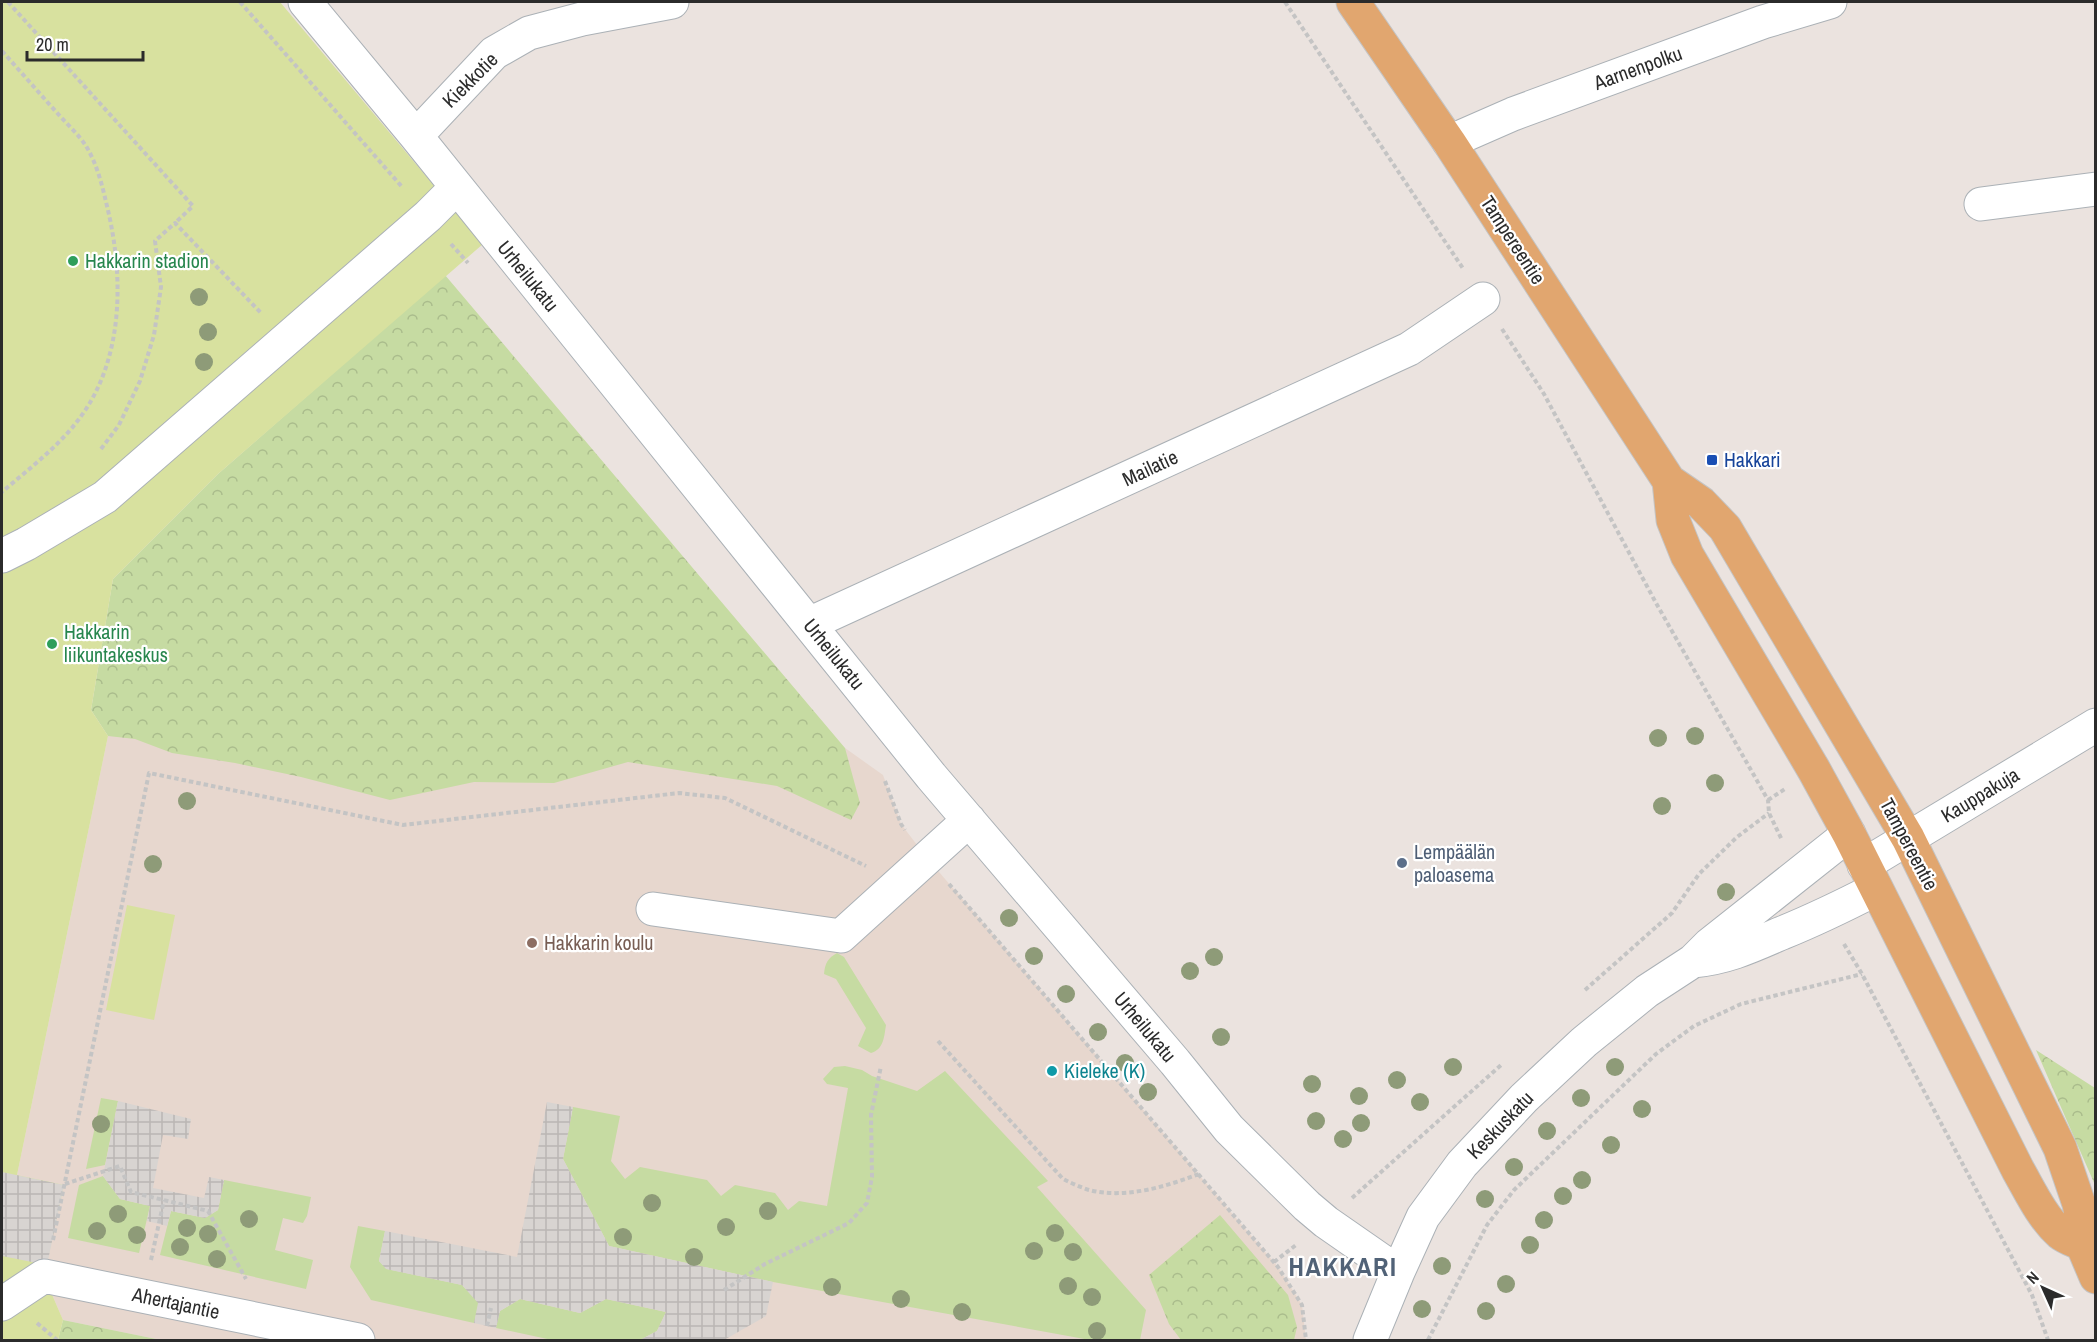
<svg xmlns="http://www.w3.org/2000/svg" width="2097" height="1342" viewBox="0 0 2097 1342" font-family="'Archivo Narrow',sans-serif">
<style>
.education{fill:#e7d7ce}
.grass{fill:#c6dba2}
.forest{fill:url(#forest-crowns)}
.pitch{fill:#d8e19f}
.plaza{fill:url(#plaza-grid)}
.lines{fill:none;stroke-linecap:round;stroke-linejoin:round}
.minor-casing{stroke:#abb1b6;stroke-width:35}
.major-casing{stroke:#c4c4c4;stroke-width:35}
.path{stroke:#c4c4c4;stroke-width:4;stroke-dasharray:4.5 3;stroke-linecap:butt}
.minor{stroke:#fff;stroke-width:33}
.major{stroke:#e1a66f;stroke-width:33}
.tree{fill:#8e9b78}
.leisure-dot{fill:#2e9e5b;stroke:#fff;stroke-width:2}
.transit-dot{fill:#1a4fb4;stroke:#fff;stroke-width:2}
.service-dot{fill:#5c6f8a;stroke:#fff;stroke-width:2}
.education-dot{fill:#8d6e63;stroke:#fff;stroke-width:2}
.culture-dot{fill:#0f9aa8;stroke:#fff;stroke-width:2}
.labels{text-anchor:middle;stroke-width:4.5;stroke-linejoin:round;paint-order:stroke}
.street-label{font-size:20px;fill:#2b2b2b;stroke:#fff}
.leisure-label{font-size:20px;fill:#27864d;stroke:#fff;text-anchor:start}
.transit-label{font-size:20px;fill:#164399;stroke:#fff;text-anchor:start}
.service-label{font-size:20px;fill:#4e5e75;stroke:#fff;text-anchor:start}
.education-label{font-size:20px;fill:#785e54;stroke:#fff;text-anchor:start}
.culture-label{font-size:20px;fill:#0d838f;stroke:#fff;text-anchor:start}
.district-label{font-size:26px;font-weight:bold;letter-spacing:1.5px;fill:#516277;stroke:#fff}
</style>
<defs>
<pattern id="forest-crowns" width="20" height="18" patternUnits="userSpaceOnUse" patternTransform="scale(1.5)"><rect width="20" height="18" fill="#c6dba2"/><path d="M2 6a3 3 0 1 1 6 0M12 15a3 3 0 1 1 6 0" fill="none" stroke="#aabc8c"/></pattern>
<pattern id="plaza-grid" width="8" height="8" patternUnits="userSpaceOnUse" patternTransform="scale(1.5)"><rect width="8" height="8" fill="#d8d4d1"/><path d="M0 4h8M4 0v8" fill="none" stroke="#bab6b4"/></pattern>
</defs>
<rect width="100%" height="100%" fill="#ebe3df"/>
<path class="education" d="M121,668l724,80 38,27 18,49 26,34 351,409 24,38 4,35h-1145l-98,-20 -19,-44 20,-91 -47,-10 91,-439z"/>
<path class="grass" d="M837,953l7,4 42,68c-2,12 -2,24 -15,28l-13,-7 8,-18 -30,-49 -12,-5c1,-11 4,-16 13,-21z
M845,1066l17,4 10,6 45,15 28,-20 103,110 -11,6 109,123 -6,30h-50l-317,-58 -164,-36 -46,-87 10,-52 47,9 -9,45 14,18 15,-12 67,13 14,16 14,-11 40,8 13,17 11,-9 28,5 21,-118 -21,-4 -4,-5 11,-12z
M101,1098l17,3 -13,64 -19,4z
M103,1176l17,23 30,7 -11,47 -71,-15 11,-53z
M224,1180l87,17 -4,19 -4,7 -20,-5 -8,32 38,10 -7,29 -146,-34 11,-44 34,7 13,-8z
M358,1226l27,5 -6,30 8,8 75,16 17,18 -5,20 -103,-23 -21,-33z
M520,1299l60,14 26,-14 60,13 -9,19 -17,9h-88l-56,-12 4,-17z"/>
<path class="forest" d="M445,275l400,473 15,55 -9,17 -74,-34 -149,-24 -74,21 -80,-1 -84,18 -89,-23 -66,-14 -63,-10 -37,-14 -27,-3 -17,-26 22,-131 105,-105z
M2036,1050l59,38v97z
M1220,1215l68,80 9,32 -3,13h-113l-12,-16 -20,-49z
M63,1320l98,20h-103z"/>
<path class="pitch" d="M2,2h278l203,242 -265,230 -105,105 -22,131 17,26 -91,439 47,10 -20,91 19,44 -5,20h-56z
M127,905l48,10 -21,105 -48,-10z"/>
<path class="plaza" d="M118,1101l73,18 -3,20 -25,-4 -10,53 51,10 5,-21 15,3 -6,30 -13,8 -34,-7 -4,15 -20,-5 3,-15 -30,-7 -17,-23z
M547,1102l26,5 -10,52 46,87 164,36 -7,34 -42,24h-84l17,-9 9,-19 -60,-13 -26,14 -60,-14 -20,12 -4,17 -22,-5 4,-20 -16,-18 -76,-16 -7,-8 6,-30 132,26z
M2,1172l62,13 -17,80 -45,-9z"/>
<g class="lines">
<g class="minor-casing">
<path id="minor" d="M305,2l111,134 515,640 244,286 54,67 78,77 19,16 72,50
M416,136l78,-83 35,-20 53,-14 90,-17
M1449,142l64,-28 250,-92 67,-20
M1981,204l115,-15
M2,556l24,-12 79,-47 323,-281 28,-28
M809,624l600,-275 74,-50
M1864,865l232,-140
M653,909l188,27 128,-116
M1693,961c34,-3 59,-15 89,-28 32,-13 63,-28 94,-44
M2,1304l42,-28 314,64
M1370,1340l28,-68 25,-55 39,-53 62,-66 60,-56 63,-51 46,-30 16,-16 140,-111"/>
</g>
<g class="major-casing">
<path id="major" d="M1353,2l96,140 220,339 32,22 24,25 183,310 152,310 19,56 4,21 -1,19 14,33
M1669,481l4,39 14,35 127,215 35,64 169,336c12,21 24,47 42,63 6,5 15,8 22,11"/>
</g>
<path class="path" d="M8,2l185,204 -18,17
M240,2l163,186
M1285,2l179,268
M2,51c19,21 38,43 57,64 9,10 20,20 27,31 10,16 16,38 20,56 17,67 19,147 -20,207 -22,34 -55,58 -84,83
M451,244l17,19
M1502,329l42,65 112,209 112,197 1,13 13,27
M101,449l18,-24 21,-44 14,-46 7,-48 -6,-46 20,-18 86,90
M885,781l16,43 4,6
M1768,800l17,-11
M949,884l329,383 24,38 4,35
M1844,944l18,30 170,321 16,45
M1585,990l87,-77 27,-39 38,-37 32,-24
M938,1041l125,138c8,4 17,8 26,11 36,9 76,-3 110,-16
M65,1184l55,-18 11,26 77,19 38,68
M1352,1198l149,-133
M53,1240l96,-467 254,52 276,-32 46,5 141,68
M151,1260l13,-60
M1274,1262l22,-17
M724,1290l41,-26 84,-41 18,-20 5,-26 -1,-62 10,-49
M37,1323l20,17
M487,1326l4,-18
M1428,1340l59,-115 27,-35 142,-136 38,-28 47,-22 121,-30"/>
<use href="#minor" class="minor"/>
<use href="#major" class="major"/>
</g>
<g class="tree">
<circle cx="199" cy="297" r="9"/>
<circle cx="208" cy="332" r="9"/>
<circle cx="204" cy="362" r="9"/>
<circle cx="1695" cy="736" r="9"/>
<circle cx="1658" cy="738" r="9"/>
<circle cx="1715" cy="783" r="9"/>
<circle cx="187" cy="801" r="9"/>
<circle cx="1662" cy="806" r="9"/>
<circle cx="153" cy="864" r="9"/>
<circle cx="1726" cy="892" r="9"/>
<circle cx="1009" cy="918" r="9"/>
<circle cx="1034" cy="956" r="9"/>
<circle cx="1214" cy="957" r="9"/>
<circle cx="1190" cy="971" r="9"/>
<circle cx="1066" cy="994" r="9"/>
<circle cx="1098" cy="1032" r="9"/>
<circle cx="1221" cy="1037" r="9"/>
<circle cx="1125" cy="1063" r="9"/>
<circle cx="1453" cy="1067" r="9"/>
<circle cx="1615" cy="1067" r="9"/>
<circle cx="1397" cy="1080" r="9"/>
<circle cx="1312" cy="1084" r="9"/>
<circle cx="1148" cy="1092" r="9"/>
<circle cx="1359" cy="1096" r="9"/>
<circle cx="1581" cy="1098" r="9"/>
<circle cx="1420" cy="1102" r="9"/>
<circle cx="1642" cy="1109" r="9"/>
<circle cx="1316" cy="1121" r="9"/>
<circle cx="1361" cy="1123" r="9"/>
<circle cx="101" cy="1124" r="9"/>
<circle cx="1547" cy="1131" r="9"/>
<circle cx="1343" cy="1139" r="9"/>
<circle cx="1611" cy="1145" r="9"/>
<circle cx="1514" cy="1167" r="9"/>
<circle cx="1582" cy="1180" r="9"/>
<circle cx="1563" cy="1196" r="9"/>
<circle cx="1485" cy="1199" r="9"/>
<circle cx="652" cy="1203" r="9"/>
<circle cx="768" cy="1211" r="9"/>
<circle cx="118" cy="1214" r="9"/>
<circle cx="249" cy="1219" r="9"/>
<circle cx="1544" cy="1220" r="9"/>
<circle cx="726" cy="1227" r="9"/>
<circle cx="187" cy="1228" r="9"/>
<circle cx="97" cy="1231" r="9"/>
<circle cx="1055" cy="1233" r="9"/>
<circle cx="208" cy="1234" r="9"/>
<circle cx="137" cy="1235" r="9"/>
<circle cx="623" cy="1237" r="9"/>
<circle cx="1530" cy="1245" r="9"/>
<circle cx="180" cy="1247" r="9"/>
<circle cx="1034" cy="1251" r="9"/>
<circle cx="1073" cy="1252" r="9"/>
<circle cx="694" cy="1257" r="9"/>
<circle cx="217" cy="1259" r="9"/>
<circle cx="1442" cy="1266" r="9"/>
<circle cx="1506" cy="1284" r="9"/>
<circle cx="1068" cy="1286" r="9"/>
<circle cx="832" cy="1287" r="9"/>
<circle cx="1092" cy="1297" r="9"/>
<circle cx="901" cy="1299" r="9"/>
<circle cx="1422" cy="1309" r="9"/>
<circle cx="1486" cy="1311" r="9"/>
<circle cx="962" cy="1312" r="9"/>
<circle cx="1097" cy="1331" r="9"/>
</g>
<g class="leisure-dot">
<circle cx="73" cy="261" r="6"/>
<circle cx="52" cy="644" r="6"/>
</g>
<rect class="transit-dot" x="1706" y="454" width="12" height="12" rx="3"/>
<circle class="service-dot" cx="1402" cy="863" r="6"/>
<circle class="education-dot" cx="532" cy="943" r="6"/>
<circle class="culture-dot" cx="1052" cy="1071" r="6"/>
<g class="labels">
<g class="street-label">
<text transform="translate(1638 68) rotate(-20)" y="7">Aarnenpolku</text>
<text transform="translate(470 80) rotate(-45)" y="7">Kiekkotie</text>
<text transform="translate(1513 240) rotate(57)" y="7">Tampereentie</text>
<text transform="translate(528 276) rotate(51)" y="7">Urheilukatu</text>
<text transform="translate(1150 468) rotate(-25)" y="7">Mailatie</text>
<text transform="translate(834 654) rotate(51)" y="7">Urheilukatu</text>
<text transform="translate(1980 795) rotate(-31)" y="7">Kauppakuja</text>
<text transform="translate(1909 844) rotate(62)" y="7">Tampereentie</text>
<text transform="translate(1145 1027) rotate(50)" y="7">Urheilukatu</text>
<text transform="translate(1500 1125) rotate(-46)" y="7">Keskuskatu</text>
<text transform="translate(176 1303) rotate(12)" y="7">Ahertajantie</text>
</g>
<g class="leisure-label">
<text x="85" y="268">Hakkarin stadion</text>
<text x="64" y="639">Hakkarin<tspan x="64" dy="23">liikuntakeskus</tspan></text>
</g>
<g class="transit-label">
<text x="1724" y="467">Hakkari</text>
</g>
<g class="service-label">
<text x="1414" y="859">Lempäälän<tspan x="1414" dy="23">paloasema</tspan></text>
</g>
<g class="education-label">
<text x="544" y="950">Hakkarin koulu</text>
</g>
<g class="culture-label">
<text x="1064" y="1078">Kieleke (K)</text>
</g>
<g class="district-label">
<text x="1343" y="1276">HAKKARI</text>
</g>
</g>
<rect width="2097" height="1342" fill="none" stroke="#2b2b2b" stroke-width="6"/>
<g transform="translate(2043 1288) rotate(315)" stroke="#ffffff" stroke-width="4.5" paint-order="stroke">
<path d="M0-4.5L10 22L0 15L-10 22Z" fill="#2b2b2b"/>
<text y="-9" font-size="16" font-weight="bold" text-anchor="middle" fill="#2b2b2b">N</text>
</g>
<path d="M27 51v9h116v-9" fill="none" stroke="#2b2b2b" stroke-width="3"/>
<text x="36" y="51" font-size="18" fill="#2b2b2b" stroke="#ffffff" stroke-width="4.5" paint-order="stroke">20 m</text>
</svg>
